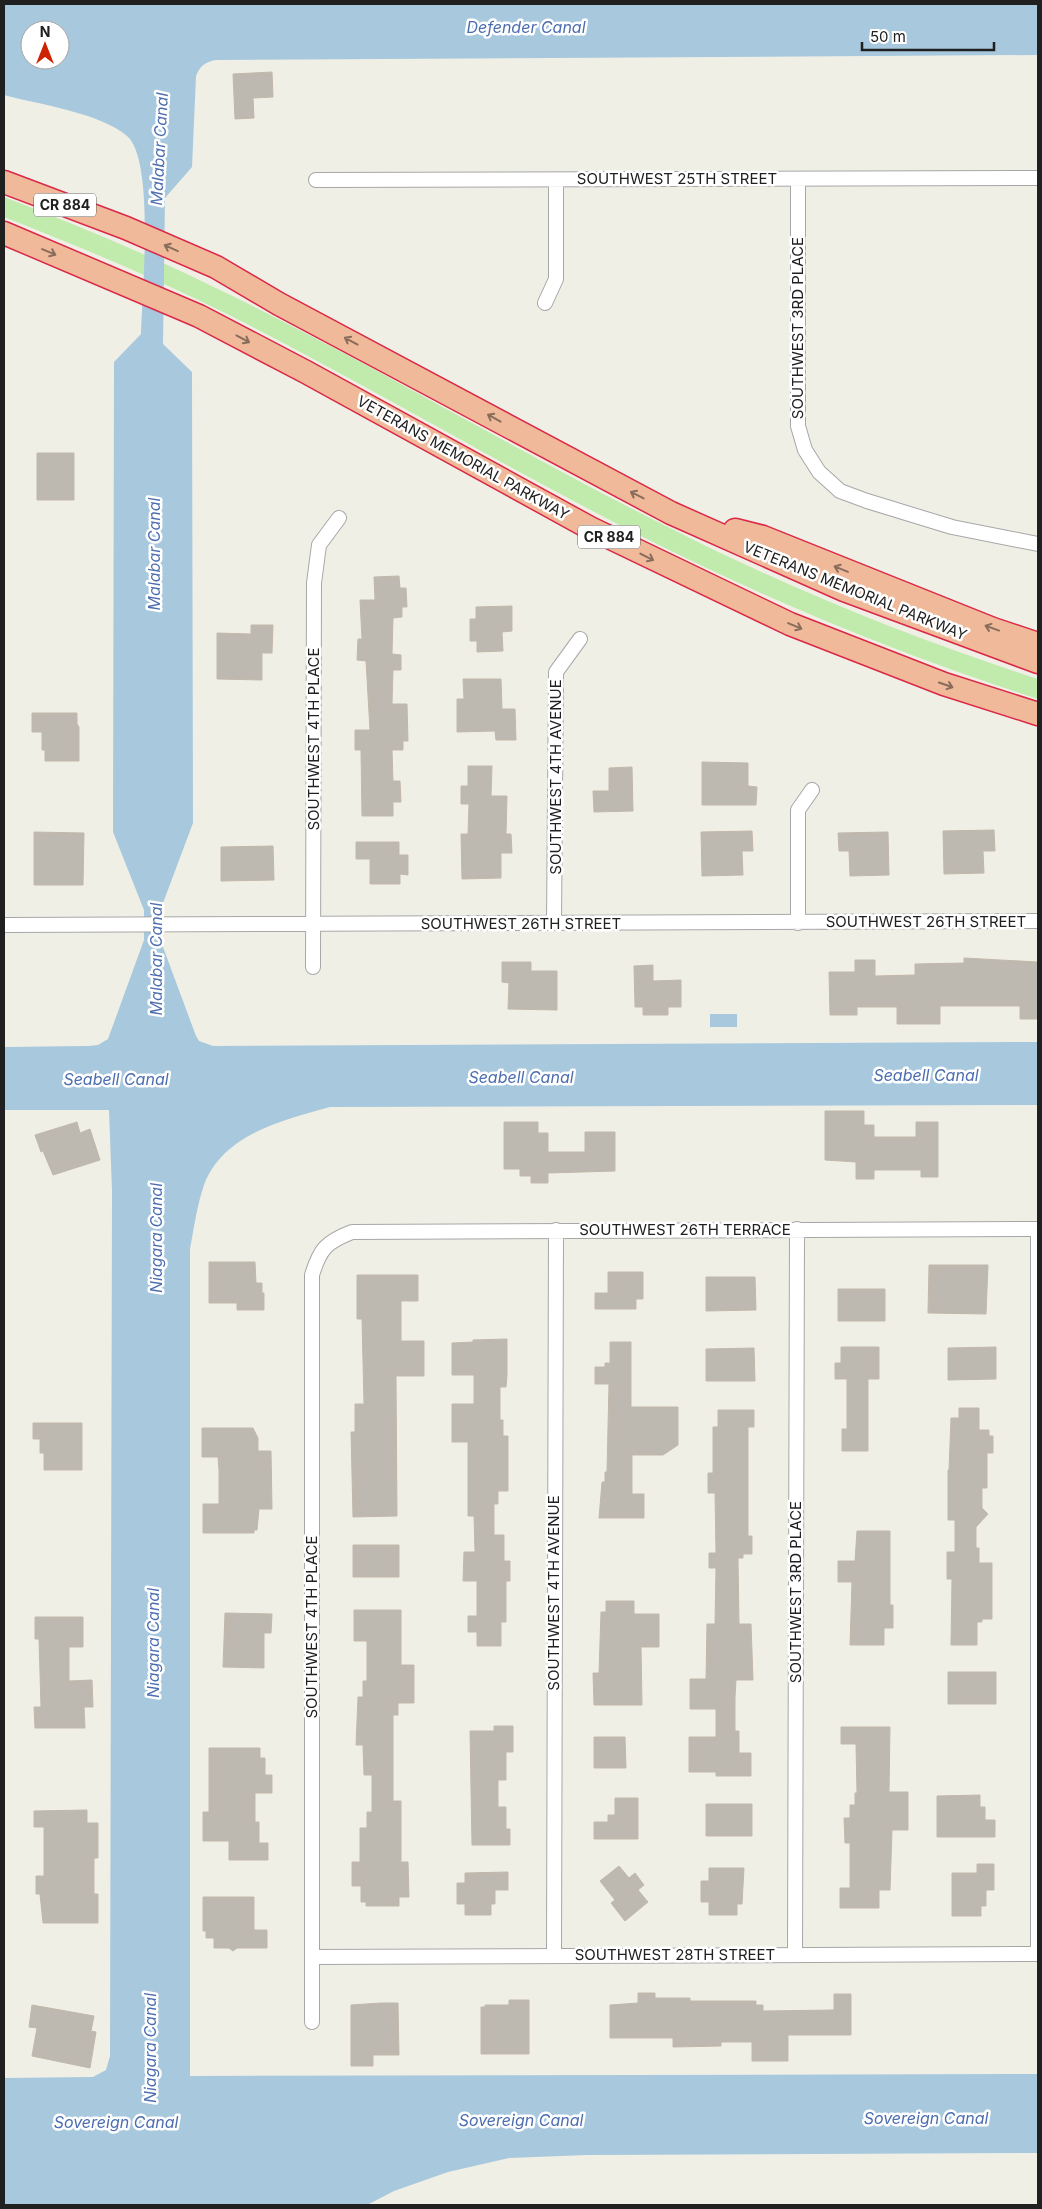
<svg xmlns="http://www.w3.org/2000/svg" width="1042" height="2209" viewBox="0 0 1042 2209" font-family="Inter,sans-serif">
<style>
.grass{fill:#c1eaad}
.water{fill:#a7c8dd;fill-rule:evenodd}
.building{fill:#bdb8b0;stroke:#c2b8a9}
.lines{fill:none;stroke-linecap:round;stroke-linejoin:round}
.minor-casing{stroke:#a7a7a7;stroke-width:16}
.trunk-casing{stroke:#da2848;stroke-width:25}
.minor{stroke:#fff;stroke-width:14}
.trunk{stroke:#f0b999;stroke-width:22}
.oneway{stroke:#886c5c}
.labels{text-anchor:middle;stroke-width:5;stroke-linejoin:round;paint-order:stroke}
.shield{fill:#fff;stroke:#636363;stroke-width:1}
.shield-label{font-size:14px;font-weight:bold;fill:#202020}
.street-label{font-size:15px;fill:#202020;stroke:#fff}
.water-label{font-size:16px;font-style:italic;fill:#4c6eb0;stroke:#fff}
</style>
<rect width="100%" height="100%" fill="#f0efe6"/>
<path class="grass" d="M4,197c73,28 145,58 216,93 153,74 299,163 452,239 118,60 240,109 366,150v20c-105,-34 -209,-74 -310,-121 -172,-79 -334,-180 -503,-265 -72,-36 -147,-67 -221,-96z"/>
<path class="water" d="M4,4h1034v51l-822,5c-11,2 -16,6 -20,16l-4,91 -27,31 -2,146 29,28 1,451 -33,88v28l36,97 3,5 14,5 825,-4v63l-708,2c-47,13 -107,27 -126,78 -7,20 -10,43 -14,64v827l848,-2v79l-451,2 -78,3 -61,14 -54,19 -27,14h-363v-127l89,-1 13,-7 4,-14 2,-865 -3,-81h-105v-63l85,-1 9,-1 10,-6 36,-99v-30l-31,-78 1,-470 27,-28c1,-40 14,-174 -14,-198 -26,-23 -90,-32 -123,-41zM30,30h30v30h-30z
M710,1014h27v13h-27z"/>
<path class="building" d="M272,72l1,25 -20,1 1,20 -19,1 -2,-45z
M37,453h37v47h-37z
M399,576l1,12h6l1,19h-5v10l-9,1 -1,36 9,1v15h-8l-1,34h15l1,37h-5v9h-11l1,31h7l1,21h-8v14h-31l-1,-66h-6v-20h15l-4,-69 -9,-1 1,-21h4l-2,-39h15l-1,-23z
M512,606v25l-10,1 1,19 -26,1v-11h-7v-22h6v-12z
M251,625h22l-1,28h-10v27l-45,-1v-46l34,1z
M463,679h38l1,30h13l1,31h-20l-1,-9 -38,1v-33h7z
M32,713h45v11l2,3v34h-34v-11h-3v-18h-10z
M702,762l46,1v23l9,1 -1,18h-54z
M468,766h24l-1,30h16l-1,38h5l1,19h-11v25l-39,1 -1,-45h7l1,-30h-8v-18h7z
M632,767l1,44 -39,1 -1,-21h16v-23z
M994,830l1,21h-12l1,22 -40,1 -1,-43z
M752,831l1,20h-11l1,24 -41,1 -1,-44z
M34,832l50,1 -1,52h-49z
M888,832l1,43 -39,1 -1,-25h-10l-1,-18z
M356,842h43v13h9v20l-8,-1v10h-30v-25h-14z
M273,846l1,34 -53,1v-34z
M964,958l74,4v57h-18v-13h-80v18h-43v-17h-40v8h-27l-1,-43h26v-12h20v16l40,-1v-11l49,-1z
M502,962h29v9h26v39l-49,-1 1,-26 -7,-1z
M653,965v16l28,-1v27h-13v8h-25v-8h-8l-1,-41z
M825,1111h39v14h10v12h42v-15h22v55h-17v-7h-47v9h-18v-17l-31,-2z
M77,1122l3,11 10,-4 10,31 -47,15 -10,-24 -2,1 -6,-17z
M504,1122h34v11h10v19h37v-20h30v39l-67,2v10h-17v-7h-11v-7h-16z
M209,1262h46l1,21h6v10h2v17h-27v-7h-28z
M929,1265h59l-2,49 -58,-1z
M608,1272h35v27h-7v10h-41v-16h13z
M357,1275h61v26h-17v40h23v35h-28l1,140 -44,1 -2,-85h4v-28h9l-2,-85h-5z
M706,1277h49l1,33 -50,1z
M838,1289h47v32h-47z
M507,1339v36l-1,12h-6v33h3v16h5v55h-10v13h-4v31h10v26h6v20h-4v41h-5v24h-24v-14h-9v-16h9v-35h-14l1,-29h11l-1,-36h-6v-74h-16v-38h22v-29h-22v-32l21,-1v-2z
M610,1342h21v65h47v38l-15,10h-31v39h12v24h-45l3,-36h3v-10h2l2,-88h-14v-17h10v-4h5z
M841,1347h38v32h-11v72h-26v-22h5v-50h-12v-16h6z
M996,1347v32l-48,1v-32z
M754,1348l1,33h-49v-32z
M959,1408h20v22h10v6h4v17h-6v35h-5v20l6,6 -12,13v21h3v15h13v56h-10v3h-5v23h-26l1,-66h-5v-27h8v-32h-7v-50h1l2,-52h8z
M718,1410h36v17h-6v109h4v18h-9v4h-5l1,66h12l2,56h-17l-1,17v34h4v22h12v23h-35v-4h-27v-35h27v-28h-26v-30h16l1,-55h8l1,-56h-7v-15h7l-1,-60h-7v-20h5v-46h5z
M33,1423h49v47h-38v-17h-4v-14h-7z
M202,1428h51l5,10v13h13l1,58h-13l-2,21h-3v3h-51v-29h16v-34l-1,-13h-16z
M857,1531h33v74h3v23h-9v17h-34l2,-63h-14v-21h17z
M353,1545h46v32h-46z
M606,1601h28v13h25v33h-18l1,58h-48l-1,-32h6l2,-61h5z
M354,1610h47v55h13v38h-16v12h-5v86h8v61h7l1,35h-10v9h-33v-4h-5v-16h-9v-24h8v-34h7v-16h5v-37h-8l-1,-30h-7l2,-48h5v-16h4v-40h-13z
M225,1613l47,1 -1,19h-7v35l-41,-1z
M35,1617h48v30h-14v34l23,-1 1,27h-9l1,21h-50l-1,-21h7l-2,-68h-4z
M948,1672h48v32h-48z
M494,1726h19v26h-7v28h-8v27h8v22h4v16h-38l-2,-114h24z
M841,1727h49l-1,65h19v38h-16l-2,60h-11v18h-39v-20h10v-45h-5l-1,-25h6v-13h5v-12h2l-1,-49h-15z
M594,1737h31l1,31h-32z
M209,1748h51v10h5v17h7v18h-17v29h4v21h9v17h-39v-19h-26v-29h6z
M980,1795v12h5v13h10v17h-58v-41z
M615,1798h23v41h-44v-17h14v-7h7z
M706,1804h46v32h-46z
M87,1810v13h11v35h-4v36h4v29h-55l-3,-29h-4v-18h8v-49h-10v-16z
M977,1864h17v26h-8v16h-5v10h-29v-43h25z
M619,1866l10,12 6,-5 9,12 -6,5 10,12 -23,19 -14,-18 4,-3 -15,-19z
M709,1868h35l-2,36h-5v11h-28v-13h-8v-21h8z
M508,1872v18h-13v14h-4v11h-26v-11h-8v-21h8v-10z
M203,1897h51v33h13v18h-30l-4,3 -4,-3h-15v-10h-8v-7h-3z
M638,1993h17v5h35v3h66v4h7v6l71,-1v-16h17v41h-63v26h-36v-19h-31v4l-48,1v-9h-63v-33l28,-2z
M509,2000h20v54h-48v-47h4v-2h24z
M381,2003h17l1,52h-26v11h-22v-61z
M32,2005l62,11 -3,15 5,1 -6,36 -58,-12 5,-28 -8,-1z"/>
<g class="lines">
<g class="minor-casing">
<path id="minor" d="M798,179v247l7,24 14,22 21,19 27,10 85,26 86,17
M316,180l722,-2
M545,303l11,-24v-99
M554,923l2,-251 24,-33
M798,923v-113l14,-20
M4,925l1034,-4
M313,967l1,-384 5,-38 20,-27
M1038,1229v725
M554,1955l2,-725
M795,1955l2,-726
M312,1957l726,-3
M312,2022v-747c8,-26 14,-33 40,-43l686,-3"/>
</g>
<g class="trunk-casing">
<path id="trunk" d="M4,182l122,46 90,39 63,37 392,209 173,77 194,72
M4,233l195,83 107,56 284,156 200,96 154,60 94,30
M735,530l28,7 230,92 45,15"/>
</g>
<use href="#minor" class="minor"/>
<use href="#trunk" class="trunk"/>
</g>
<defs><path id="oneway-shaft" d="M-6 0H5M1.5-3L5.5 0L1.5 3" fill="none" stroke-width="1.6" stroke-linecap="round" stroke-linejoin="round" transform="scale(1.25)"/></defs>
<g class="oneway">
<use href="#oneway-shaft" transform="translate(171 248) rotate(-156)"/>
<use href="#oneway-shaft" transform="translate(49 252) rotate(23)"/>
<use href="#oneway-shaft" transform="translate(243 339) rotate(28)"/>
<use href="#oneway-shaft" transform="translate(351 341) rotate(-152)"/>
<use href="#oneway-shaft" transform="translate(494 418) rotate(-151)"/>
<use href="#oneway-shaft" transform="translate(637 495) rotate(-153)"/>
<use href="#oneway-shaft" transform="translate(647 557) rotate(27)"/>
<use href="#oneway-shaft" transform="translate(841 569) rotate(-158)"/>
<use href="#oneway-shaft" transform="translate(795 626) rotate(23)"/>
<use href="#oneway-shaft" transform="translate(992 628) rotate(-160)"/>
<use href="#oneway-shaft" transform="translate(946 685) rotate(19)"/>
</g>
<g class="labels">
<g class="shield">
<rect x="34" y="193.5" width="62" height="23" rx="4"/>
<rect x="578" y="525.5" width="62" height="23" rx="4"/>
</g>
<g class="shield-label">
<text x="65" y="210">CR 884</text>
<text x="609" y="542">CR 884</text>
</g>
<g class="street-label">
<text x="677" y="184">SOUTHWEST 25TH STREET</text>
<text transform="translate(798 328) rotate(-90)" y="5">SOUTHWEST 3RD PLACE</text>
<text transform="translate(463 458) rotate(29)" y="5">VETERANS MEMORIAL PARKWAY</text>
<text transform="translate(855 591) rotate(22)" y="5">VETERANS MEMORIAL PARKWAY</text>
<text transform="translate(314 739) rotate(-90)" y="5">SOUTHWEST 4TH PLACE</text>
<text transform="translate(556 777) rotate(-90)" y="5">SOUTHWEST 4TH AVENUE</text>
<text x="926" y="927">SOUTHWEST 26TH STREET</text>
<text x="521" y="929">SOUTHWEST 26TH STREET</text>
<text x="685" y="1235">SOUTHWEST 26TH TERRACE</text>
<text transform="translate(796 1592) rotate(-90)" y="5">SOUTHWEST 3RD PLACE</text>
<text transform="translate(554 1593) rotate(-90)" y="5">SOUTHWEST 4TH AVENUE</text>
<text transform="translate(312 1627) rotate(-90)" y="5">SOUTHWEST 4TH PLACE</text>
<text x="675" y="1960">SOUTHWEST 28TH STREET</text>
</g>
<g class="water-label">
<text x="526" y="33">Defender Canal</text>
<text transform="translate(159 149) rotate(-87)" y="6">Malabar Canal</text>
<text transform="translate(154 554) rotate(-90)" y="6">Malabar Canal</text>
<text transform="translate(156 959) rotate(-90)" y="6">Malabar Canal</text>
<text x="926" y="1081">Seabell Canal</text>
<text x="521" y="1083">Seabell Canal</text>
<text x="116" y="1085">Seabell Canal</text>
<text transform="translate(156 1238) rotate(-90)" y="6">Niagara Canal</text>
<text transform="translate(153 1643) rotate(-90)" y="6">Niagara Canal</text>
<text transform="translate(150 2048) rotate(-90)" y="6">Niagara Canal</text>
<text x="926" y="2124">Sovereign Canal</text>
<text x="521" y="2126">Sovereign Canal</text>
<text x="116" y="2128">Sovereign Canal</text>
</g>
</g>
<rect width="1042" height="2209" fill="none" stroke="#202020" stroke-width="10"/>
<g transform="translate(45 45)"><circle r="24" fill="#ffffff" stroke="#a6a6a6"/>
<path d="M0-4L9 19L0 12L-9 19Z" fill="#ce2302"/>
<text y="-8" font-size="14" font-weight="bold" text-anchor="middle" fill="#202020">N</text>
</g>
<path d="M862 42v8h132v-8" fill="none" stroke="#202020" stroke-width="2.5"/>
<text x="870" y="42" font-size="15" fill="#202020" stroke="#ffffff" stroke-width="4" paint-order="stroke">50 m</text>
</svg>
